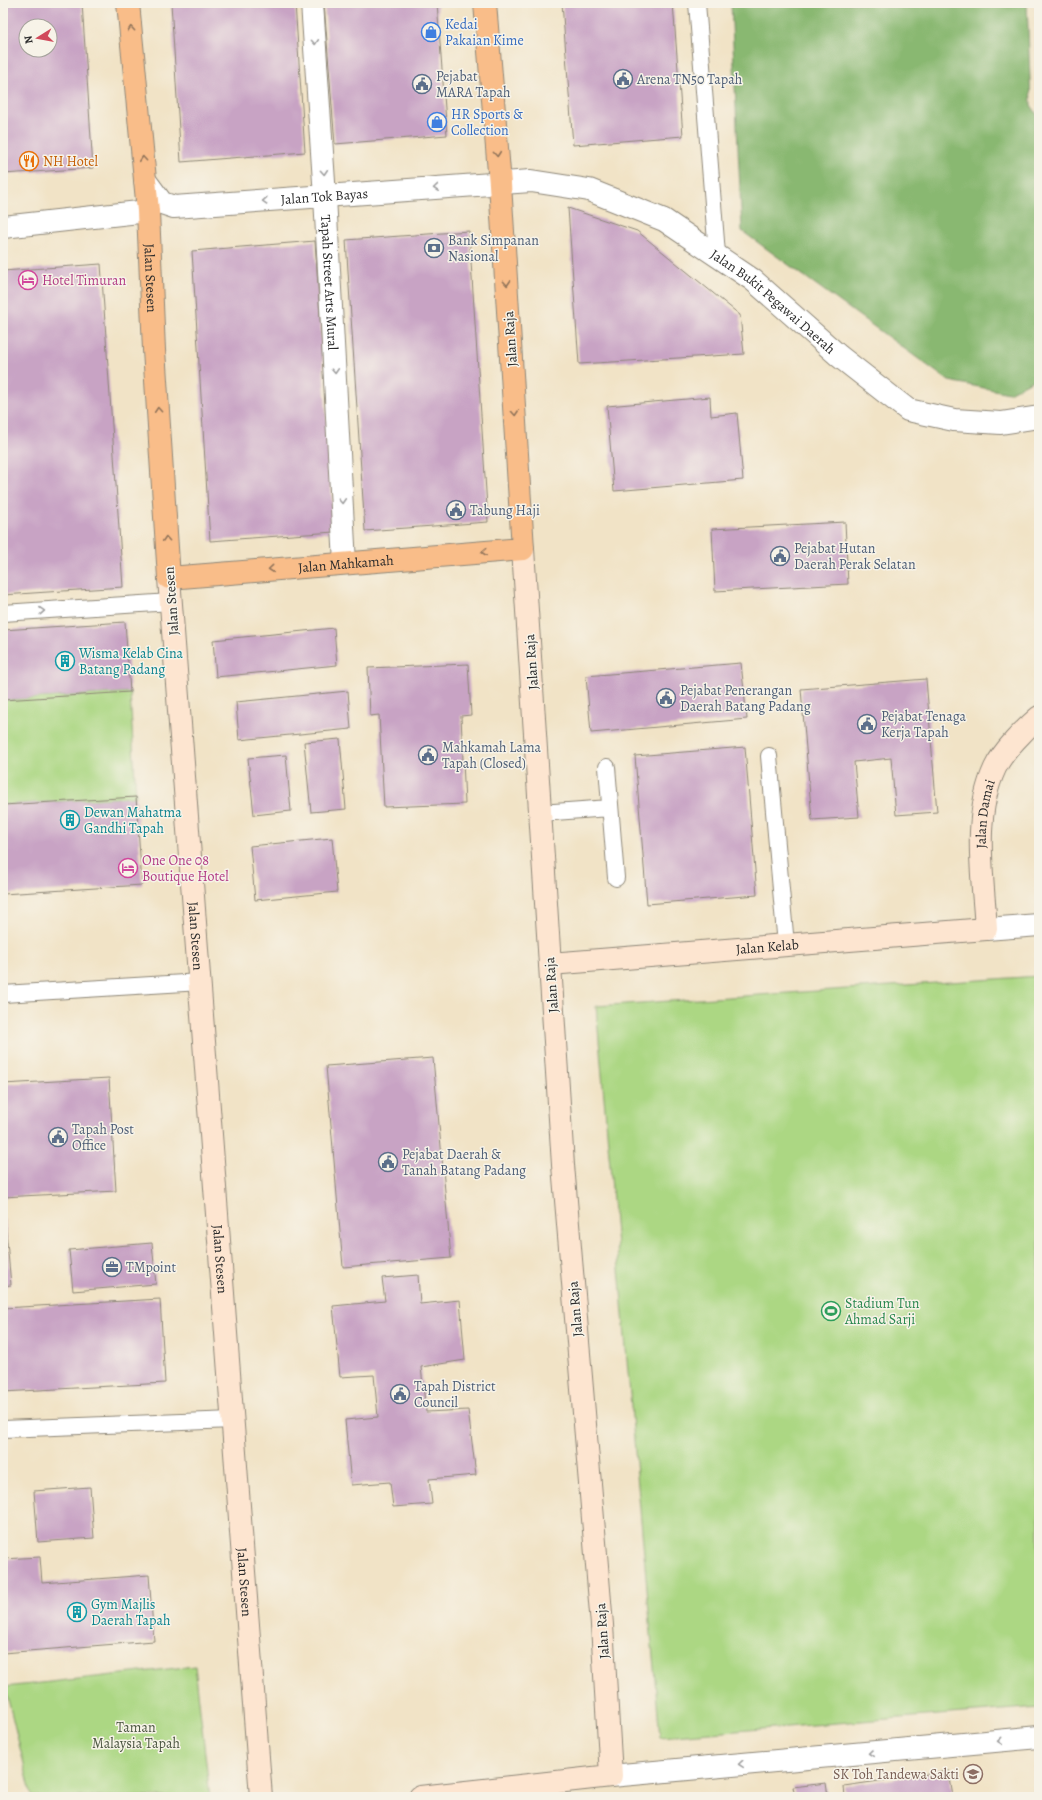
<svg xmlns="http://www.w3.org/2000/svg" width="1042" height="1800" viewBox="0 0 1042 1800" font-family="Alegreya,serif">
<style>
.green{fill:#acd783;stroke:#6c8157}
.forest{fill:#89b871;stroke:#5a724e}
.building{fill:#c8a3c4;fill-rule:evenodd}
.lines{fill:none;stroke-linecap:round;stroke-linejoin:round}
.lane-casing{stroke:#8e8778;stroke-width:18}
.street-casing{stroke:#8e8778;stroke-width:24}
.secondary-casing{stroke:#8e8778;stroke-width:24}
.highway-casing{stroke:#8e8778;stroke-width:24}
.lane{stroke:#fff;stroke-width:16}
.street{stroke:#fff;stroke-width:22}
.secondary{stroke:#fde5d0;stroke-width:22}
.highway{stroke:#f9bd89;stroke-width:22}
.oneway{stroke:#92745a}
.oneway2{stroke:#a0a0a0}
.labels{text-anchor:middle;stroke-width:3;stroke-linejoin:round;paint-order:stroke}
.shop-label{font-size:14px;fill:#366cbe;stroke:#f7f3e8;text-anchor:start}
.service-label{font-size:14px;fill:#4e5e75;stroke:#f7f3e8;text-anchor:start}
.food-label{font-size:14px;fill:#c56008;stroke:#f7f3e8;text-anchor:start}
.street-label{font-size:14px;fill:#2b2b2b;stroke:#f7f3e8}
.hotel-label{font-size:14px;fill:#b23c85;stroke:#f7f3e8;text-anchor:start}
.culture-label{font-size:14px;fill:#0d838f;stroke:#f7f3e8;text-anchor:start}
.leisure-label{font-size:14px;fill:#27864d;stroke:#f7f3e8;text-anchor:start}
.park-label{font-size:14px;fill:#4b5641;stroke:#f7f3e8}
.education-label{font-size:14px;fill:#785e54;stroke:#f7f3e8;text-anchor:end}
</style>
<rect width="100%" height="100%" fill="#f7f3e8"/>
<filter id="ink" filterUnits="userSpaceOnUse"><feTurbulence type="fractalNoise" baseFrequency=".025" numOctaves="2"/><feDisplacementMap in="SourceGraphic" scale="8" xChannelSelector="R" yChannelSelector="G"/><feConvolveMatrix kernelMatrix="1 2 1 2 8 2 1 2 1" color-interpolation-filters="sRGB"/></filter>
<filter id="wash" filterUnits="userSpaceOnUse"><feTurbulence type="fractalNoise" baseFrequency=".012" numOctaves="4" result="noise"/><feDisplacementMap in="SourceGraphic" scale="16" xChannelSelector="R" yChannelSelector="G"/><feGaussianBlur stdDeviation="0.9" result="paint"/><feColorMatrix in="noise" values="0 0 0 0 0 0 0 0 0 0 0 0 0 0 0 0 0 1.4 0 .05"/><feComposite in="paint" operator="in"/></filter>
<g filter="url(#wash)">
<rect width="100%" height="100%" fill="#f1e3c6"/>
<path class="green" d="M130,692l6,105 -133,8v-105z
M1039,976v731l-379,30 -64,-731z
M195,1666l15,131h-178l-27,-110z"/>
<path class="forest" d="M731,3h296l4,102 8,13v259l-30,16 -60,-12 -207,-150z"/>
<g id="blocks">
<path class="building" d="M3,3h79l11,165 -90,6zM26,26h24v24h-24z
M171,3h124l10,149 -124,10z
M324,3h113l10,132 -112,9z
M562,3h111l10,133 -110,9z
M568,208l69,23 103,84 4,39 -165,10z
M469,231l19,291 -123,9 -19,-291z
M315,241l19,291 -124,9 -18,-290z
M101,264l22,323 -120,8v-324z
M710,397l1,19 26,-3 6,67 -129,11 -7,-85z
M845,522l3,62 -133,7 -3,-62z
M125,622l5,70 -127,8v-70z
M334,628l3,37 -121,12 -3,-37z
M741,663l6,56 -156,14 -5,-57z
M468,664l3,51 -10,1 4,88 -81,3 -5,-92 -9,1 -2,-48z
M926,679l11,133 -41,3 -5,-57 -37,4 5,55 -47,3 -11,-131z
M348,691l3,38 -112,11 -3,-38z
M340,739l6,70 -35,3 -7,-70z
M745,747l12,148 -110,9 -12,-148z
M286,755l5,56 -37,4 -6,-57z
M136,797l6,88 -139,9v-89z
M332,838l5,54 -82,8 -5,-54z
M433,1058l18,200 -108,9 -17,-201z
M109,1078l7,113 -113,6v-113z
M3,1220h2l6,65 -8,1z
M152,1243l4,41 -83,7 -4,-41z
M418,1275l2,29 40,-4 5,60 -44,7 5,45 42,-2 8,65 -47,4 3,25 -39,3 -3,-25 -39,3 -6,-65 33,-3 -4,-42 -34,2 -7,-71 52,-5 -3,-23z
M160,1299l5,84 -162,9v-84z
M90,1487l4,51 -56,4 -4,-51z
M40,1557l2,26 107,-8 5,66 -151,12v-94z
M949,1771l4,26h-108l-1,-11z
M826,1783l2,14h-33l-2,-10z"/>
</g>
</g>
<g filter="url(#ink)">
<use href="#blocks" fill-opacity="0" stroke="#8e8778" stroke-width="1"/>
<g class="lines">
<g class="lane-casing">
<path id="lane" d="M697,3l20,251
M3,613l168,-11
M769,756l17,189
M607,767l9,111
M540,813l70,-5
M3,994l198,-12
M3,1429l230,-9"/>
</g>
<g class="street-casing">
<g id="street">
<path id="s1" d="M312,3l13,194 20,366"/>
<path id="s2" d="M145,180l17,23 12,4 357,-26 58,9 75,30 89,60 86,76 69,54 46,10 47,3 38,-6"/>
<path d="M3,227l145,-16"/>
<path d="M986,929l53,-4"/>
<path d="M611,1776l428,-39"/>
</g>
</g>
<g class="secondary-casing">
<g id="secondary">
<path id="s3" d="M169,578l92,1219"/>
<path id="s4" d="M550,964l436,-35c-3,-52 -14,-112 9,-161 8,-17 30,-39 44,-51"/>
<path d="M420,1797l191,-21 -9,-151 -39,-460 -40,-616"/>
</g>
</g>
<g class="highway-casing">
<g id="highway">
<path id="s5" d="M128,3l20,208 6,139 15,228 354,-29 -23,-365 -15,-181"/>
</g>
</g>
<use href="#lane" class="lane"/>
<use href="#street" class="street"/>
<use href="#secondary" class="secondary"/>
<use href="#highway" class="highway"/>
</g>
<defs><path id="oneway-chevron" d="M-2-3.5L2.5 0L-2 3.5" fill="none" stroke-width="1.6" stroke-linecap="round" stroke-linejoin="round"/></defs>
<g class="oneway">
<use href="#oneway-chevron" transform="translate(131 29) rotate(-95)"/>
<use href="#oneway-chevron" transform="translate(497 154) rotate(85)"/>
<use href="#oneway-chevron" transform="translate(143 159) rotate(-95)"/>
<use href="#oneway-chevron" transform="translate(507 283) rotate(86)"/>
<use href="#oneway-chevron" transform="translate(158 410) rotate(-94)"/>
<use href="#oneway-chevron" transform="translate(515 413) rotate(86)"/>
<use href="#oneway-chevron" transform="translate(166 539) rotate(-94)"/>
<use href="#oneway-chevron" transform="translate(484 552) rotate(175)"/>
<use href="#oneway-chevron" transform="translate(271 569) rotate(175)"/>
</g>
<g class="oneway2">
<use href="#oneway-chevron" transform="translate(315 42) rotate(86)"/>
<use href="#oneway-chevron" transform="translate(324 172) rotate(86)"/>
<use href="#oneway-chevron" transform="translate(436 188) rotate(175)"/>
<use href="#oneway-chevron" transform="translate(265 201) rotate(176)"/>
<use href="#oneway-chevron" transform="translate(335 371) rotate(87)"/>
<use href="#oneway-chevron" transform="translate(342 501) rotate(87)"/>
<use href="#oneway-chevron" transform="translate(42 611) rotate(-4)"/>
<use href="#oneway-chevron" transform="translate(1000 1741) rotate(175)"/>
<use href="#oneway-chevron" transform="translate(871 1753) rotate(175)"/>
<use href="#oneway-chevron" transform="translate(741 1764) rotate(175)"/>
</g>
</g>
<defs>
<g id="shop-ring" transform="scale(1)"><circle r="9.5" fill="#f7f3e8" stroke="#3f7fe0" stroke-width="1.5"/><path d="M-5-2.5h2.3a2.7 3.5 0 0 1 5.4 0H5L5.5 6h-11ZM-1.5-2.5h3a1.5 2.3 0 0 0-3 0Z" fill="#3f7fe0"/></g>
<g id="civic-ring" transform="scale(1)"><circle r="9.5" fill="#f7f3e8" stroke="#5c6f8a" stroke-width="1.5"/><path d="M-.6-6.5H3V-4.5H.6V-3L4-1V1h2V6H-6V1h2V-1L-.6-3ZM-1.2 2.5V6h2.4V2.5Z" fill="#5c6f8a"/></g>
<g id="restaurant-ring" transform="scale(1)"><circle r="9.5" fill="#f7f3e8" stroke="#e8710a" stroke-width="1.5"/><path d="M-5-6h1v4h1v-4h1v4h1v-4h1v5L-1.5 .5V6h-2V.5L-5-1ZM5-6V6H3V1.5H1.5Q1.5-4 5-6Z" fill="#e8710a"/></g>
<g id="bank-ring" transform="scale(1)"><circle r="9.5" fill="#f7f3e8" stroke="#5c6f8a" stroke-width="1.5"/><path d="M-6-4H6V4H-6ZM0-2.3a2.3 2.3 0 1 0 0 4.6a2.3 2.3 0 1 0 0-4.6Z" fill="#5c6f8a"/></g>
<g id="hotel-ring" transform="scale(1)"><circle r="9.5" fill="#f7f3e8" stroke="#d1479c" stroke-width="1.5"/><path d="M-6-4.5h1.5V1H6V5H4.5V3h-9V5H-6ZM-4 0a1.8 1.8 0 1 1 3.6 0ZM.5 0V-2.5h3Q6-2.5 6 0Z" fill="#d1479c"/></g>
<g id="building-ring" transform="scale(1)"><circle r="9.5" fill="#f7f3e8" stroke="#0f9aa8" stroke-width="1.5"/><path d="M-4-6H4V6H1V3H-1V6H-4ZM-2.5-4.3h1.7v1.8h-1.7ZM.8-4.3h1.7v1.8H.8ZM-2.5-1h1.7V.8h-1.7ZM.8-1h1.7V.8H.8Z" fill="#0f9aa8"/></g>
<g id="office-ring" transform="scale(1)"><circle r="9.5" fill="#f7f3e8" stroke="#5c6f8a" stroke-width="1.5"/><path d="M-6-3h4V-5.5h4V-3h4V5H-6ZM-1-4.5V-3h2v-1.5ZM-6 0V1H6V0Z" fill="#5c6f8a"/></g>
<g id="stadium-ring" transform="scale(1)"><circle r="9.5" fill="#f7f3e8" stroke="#2e9e5b" stroke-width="1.5"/><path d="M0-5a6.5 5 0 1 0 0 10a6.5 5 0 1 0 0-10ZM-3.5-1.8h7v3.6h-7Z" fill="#2e9e5b"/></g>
<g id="school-ring" transform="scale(1)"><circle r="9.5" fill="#f7f3e8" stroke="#8d6e63" stroke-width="1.5"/><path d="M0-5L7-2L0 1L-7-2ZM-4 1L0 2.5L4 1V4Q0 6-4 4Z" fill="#8d6e63"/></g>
</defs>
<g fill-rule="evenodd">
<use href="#shop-ring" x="431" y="32"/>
<use href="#civic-ring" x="623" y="79"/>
<use href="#civic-ring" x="422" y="84"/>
<use href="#shop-ring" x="437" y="122"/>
<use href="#restaurant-ring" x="29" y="161"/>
<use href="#bank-ring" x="434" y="248"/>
<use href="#hotel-ring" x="28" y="280"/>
<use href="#civic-ring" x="456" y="510"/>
<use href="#civic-ring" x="780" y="556"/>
<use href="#building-ring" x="65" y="661"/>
<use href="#civic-ring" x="666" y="698"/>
<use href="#civic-ring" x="867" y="724"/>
<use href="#civic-ring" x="428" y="755"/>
<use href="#building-ring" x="70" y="820"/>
<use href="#hotel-ring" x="128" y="868"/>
<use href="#civic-ring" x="58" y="1137"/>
<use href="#civic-ring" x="388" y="1162"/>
<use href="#office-ring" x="112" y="1267"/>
<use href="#stadium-ring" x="831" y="1311"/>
<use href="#civic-ring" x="400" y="1394"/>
<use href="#building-ring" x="77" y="1612"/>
<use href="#school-ring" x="973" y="1774"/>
</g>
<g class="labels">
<g class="shop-label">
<text x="445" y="29">Kedai<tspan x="445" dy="16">Pakaian Kime</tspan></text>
<text x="451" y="119">HR Sports &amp;<tspan x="451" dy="16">Collection</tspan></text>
</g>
<g class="service-label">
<text x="436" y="81">Pejabat<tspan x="436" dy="16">MARA Tapah</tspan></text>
<text x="637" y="84">Arena TN50 Tapah</text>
<text x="448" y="245">Bank Simpanan<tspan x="448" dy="16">Nasional</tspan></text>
<text x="470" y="515">Tabung Haji</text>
<text x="794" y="553">Pejabat Hutan<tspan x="794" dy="16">Daerah Perak Selatan</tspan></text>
<text x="680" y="695">Pejabat Penerangan<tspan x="680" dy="16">Daerah Batang Padang</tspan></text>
<text x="881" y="721">Pejabat Tenaga<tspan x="881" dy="16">Kerja Tapah</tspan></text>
<text x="442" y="752">Mahkamah Lama<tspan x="442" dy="16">Tapah (Closed)</tspan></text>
<text x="72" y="1134">Tapah Post<tspan x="72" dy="16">Office</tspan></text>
<text x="402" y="1159">Pejabat Daerah &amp;<tspan x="402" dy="16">Tanah Batang Padang</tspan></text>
<text x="126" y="1272">TMpoint</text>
<text x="414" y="1391">Tapah District<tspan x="414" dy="16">Council</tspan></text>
</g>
<g class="food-label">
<text x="43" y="166">NH Hotel</text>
</g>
<g class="street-label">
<text dy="5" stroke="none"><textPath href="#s2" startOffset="192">Jalan Tok Bayas</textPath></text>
<text dy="5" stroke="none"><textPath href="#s5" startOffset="276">Jalan Stesen</textPath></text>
<text dy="5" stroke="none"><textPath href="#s1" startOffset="280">Tapah Street Arts Mural</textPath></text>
<text dy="5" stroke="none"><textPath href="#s2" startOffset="675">Jalan Bukit Pegawai Daerah</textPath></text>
<text transform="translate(510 339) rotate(-94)" y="5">Jalan Raja</text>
<text dy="5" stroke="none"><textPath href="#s5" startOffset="754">Jalan Mahkamah</textPath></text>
<text transform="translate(171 601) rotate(-94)" y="5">Jalan Stesen</text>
<text transform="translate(531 662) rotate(-94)" y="5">Jalan Raja</text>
<text dy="5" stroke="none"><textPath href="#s4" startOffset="553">Jalan Damai</textPath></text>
<text dy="5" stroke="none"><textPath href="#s3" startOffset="359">Jalan Stesen</textPath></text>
<text dy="5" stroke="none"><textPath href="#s4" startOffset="218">Jalan Kelab</textPath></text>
<text transform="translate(551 985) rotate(-94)" y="5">Jalan Raja</text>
<text dy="5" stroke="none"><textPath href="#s3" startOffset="683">Jalan Stesen</textPath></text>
<text transform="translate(575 1309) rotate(-95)" y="5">Jalan Raja</text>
<text dy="5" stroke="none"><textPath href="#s3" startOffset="1007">Jalan Stesen</textPath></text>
<text transform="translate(602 1631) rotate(-94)" y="5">Jalan Raja</text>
</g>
<g class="hotel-label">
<text x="42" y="285">Hotel Timuran</text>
<text x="142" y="865">One One 08<tspan x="142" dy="16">Boutique Hotel</tspan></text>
</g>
<g class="culture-label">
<text x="79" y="658">Wisma Kelab Cina<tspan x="79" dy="16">Batang Padang</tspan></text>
<text x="84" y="817">Dewan Mahatma<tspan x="84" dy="16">Gandhi Tapah</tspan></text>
<text x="91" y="1609">Gym Majlis<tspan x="91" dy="16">Daerah Tapah</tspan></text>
</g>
<g class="leisure-label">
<text x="845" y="1308">Stadium Tun<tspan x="845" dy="16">Ahmad Sarji</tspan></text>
</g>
<g class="park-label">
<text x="136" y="1732">Taman<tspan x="136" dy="16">Malaysia Tapah</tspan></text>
</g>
<g class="education-label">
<text x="959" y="1779">SK Toh Tandewa Sakti</text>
</g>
</g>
<rect width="1042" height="1800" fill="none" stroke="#f7f3e8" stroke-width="16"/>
<g transform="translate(38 38) rotate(259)"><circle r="19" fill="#f7f3e8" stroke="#a5a39c"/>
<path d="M0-3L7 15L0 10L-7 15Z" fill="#d1495b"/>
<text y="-6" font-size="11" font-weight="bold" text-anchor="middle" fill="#2b2b2b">N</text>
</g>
</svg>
